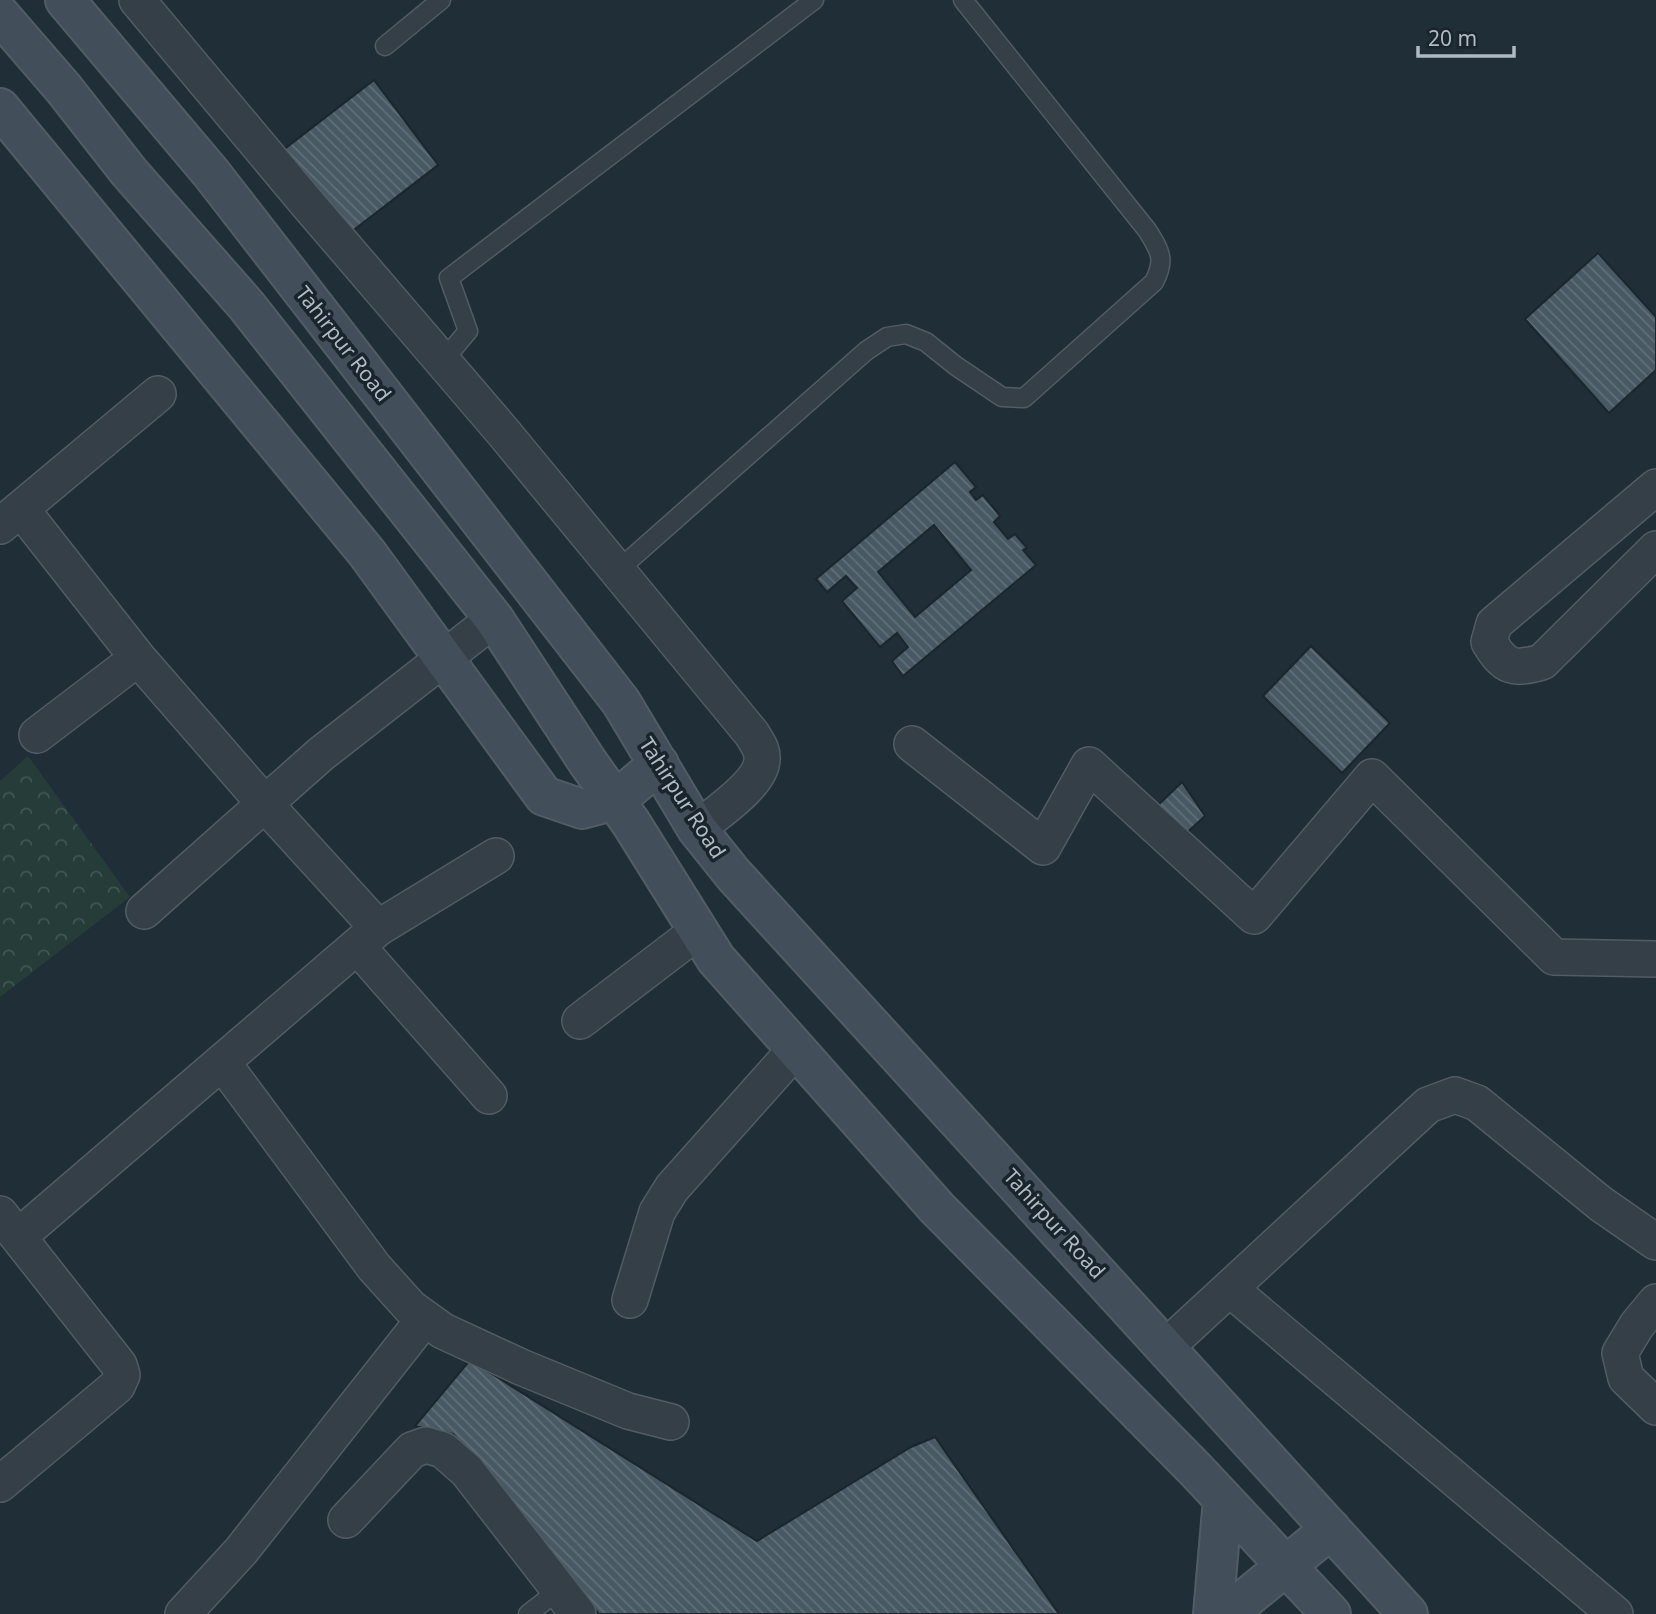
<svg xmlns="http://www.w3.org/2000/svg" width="1656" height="1614" viewBox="0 0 1656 1614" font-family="'Noto Sans',sans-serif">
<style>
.forest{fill:url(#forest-crowns)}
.building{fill:url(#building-back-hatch);stroke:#1b262e;stroke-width:2;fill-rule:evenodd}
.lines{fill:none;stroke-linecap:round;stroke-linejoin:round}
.lane-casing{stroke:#515d65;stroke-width:21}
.street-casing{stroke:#515d65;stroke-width:38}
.secondary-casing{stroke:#515d65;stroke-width:42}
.lane{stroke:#343f48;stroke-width:18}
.street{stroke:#343f48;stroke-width:35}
.secondary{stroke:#424f5b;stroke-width:38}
.labels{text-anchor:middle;stroke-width:7;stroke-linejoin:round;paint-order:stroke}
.street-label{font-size:21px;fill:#aebbc4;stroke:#19242c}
</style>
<defs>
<pattern id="forest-crowns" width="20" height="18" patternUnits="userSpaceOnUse" patternTransform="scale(1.75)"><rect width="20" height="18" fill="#253c39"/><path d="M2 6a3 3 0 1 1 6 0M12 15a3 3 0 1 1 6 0" fill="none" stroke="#425654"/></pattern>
<pattern id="building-back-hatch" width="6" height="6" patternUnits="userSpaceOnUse" patternTransform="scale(1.75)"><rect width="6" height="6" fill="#485963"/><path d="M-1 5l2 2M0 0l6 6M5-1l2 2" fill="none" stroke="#606f78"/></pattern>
</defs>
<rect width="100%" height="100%" fill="#202e37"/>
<path class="forest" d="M28,756l102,141 -130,100v-216z"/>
<path class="building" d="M374,80l64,85 -96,74 -64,-85z
M1598,253l58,64v53l-47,43 -84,-94z
M955,462l21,25 -6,5 6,8 7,-5 17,21 -6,6 14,17 7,-5 12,14 -4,2 13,15 -133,111 -11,-15 16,-14 -11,-14 -17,14 -38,-46 15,-13 -11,-12 -19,16 -11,-13zM934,525l37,45 -56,47 -37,-45z
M1311,646l79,77 -48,50 -79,-77z
M1182,782l23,34 -25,23 -29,-27z
M470,1360l287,181 154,-94 24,-10 124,177h-460l-146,-180 -38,-8z"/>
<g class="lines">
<g class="lane-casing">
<path id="lane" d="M385,46l56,-46
M442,362l26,-31 -19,-53 365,-278
M617,571l249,-220 21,-14 19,-3 20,8 30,24 46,31 22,1 130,-116c12,-23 6,-31 -7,-52l-184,-230
M528,1614l31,-24"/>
</g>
<g class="street-casing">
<path id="street" d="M137,0l169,202 198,231 248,301c5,9 11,15 10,26 -1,24 -47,54 -65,69
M1656,487l-162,137 -5,18c16,26 24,28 53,20l114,-113
M21,509l117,149 127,146 113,124
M0,526l158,-132
M37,735l101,-77
M912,744l131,103 46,-82 165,151 118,-139 182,180 102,2
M144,911l177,-157 173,-135
M357,946l132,150
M580,1021l118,-90
M222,1062l152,205 37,41 32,23 78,36 107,44 43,11
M0,1214l119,151 3,10 -5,11 -117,98
M18,1237l360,-309 118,-72
M1230,1289l385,325
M630,1300l27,-88 15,-24 124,-139
M1656,1302l-19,23 -17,28 6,25 30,29
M1166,1347l262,-242 27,-10 22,8 124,101 55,38
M346,1520l66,-70 14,-5 17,5 24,21 111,143
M183,1614l58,-63 184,-233"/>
</g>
<g class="secondary-casing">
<path id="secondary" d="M65,0l146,173 410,529 76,127 36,45 675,740
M0,15l64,74 65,83 117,133 248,314 93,142 44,62 85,136 221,249 258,261 136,145
M0,108l367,445 177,243 38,13 34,-9 43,-36
M1213,1614l10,-115
M1227,1614l104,-85"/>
</g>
<use href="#lane" class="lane"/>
<use href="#street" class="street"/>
<use href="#secondary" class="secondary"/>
</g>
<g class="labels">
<g class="street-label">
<text transform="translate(343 344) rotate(52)" y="7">Tahirpur Road</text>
<text transform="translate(682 798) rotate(57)" y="7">Tahirpur Road</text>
<text transform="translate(1054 1224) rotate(48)" y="7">Tahirpur Road</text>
</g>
</g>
<path d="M1418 46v10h96v-10" fill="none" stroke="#aebbc4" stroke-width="3.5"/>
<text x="1428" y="46" font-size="21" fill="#aebbc4" stroke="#19242c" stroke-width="5" paint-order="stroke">20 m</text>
</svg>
